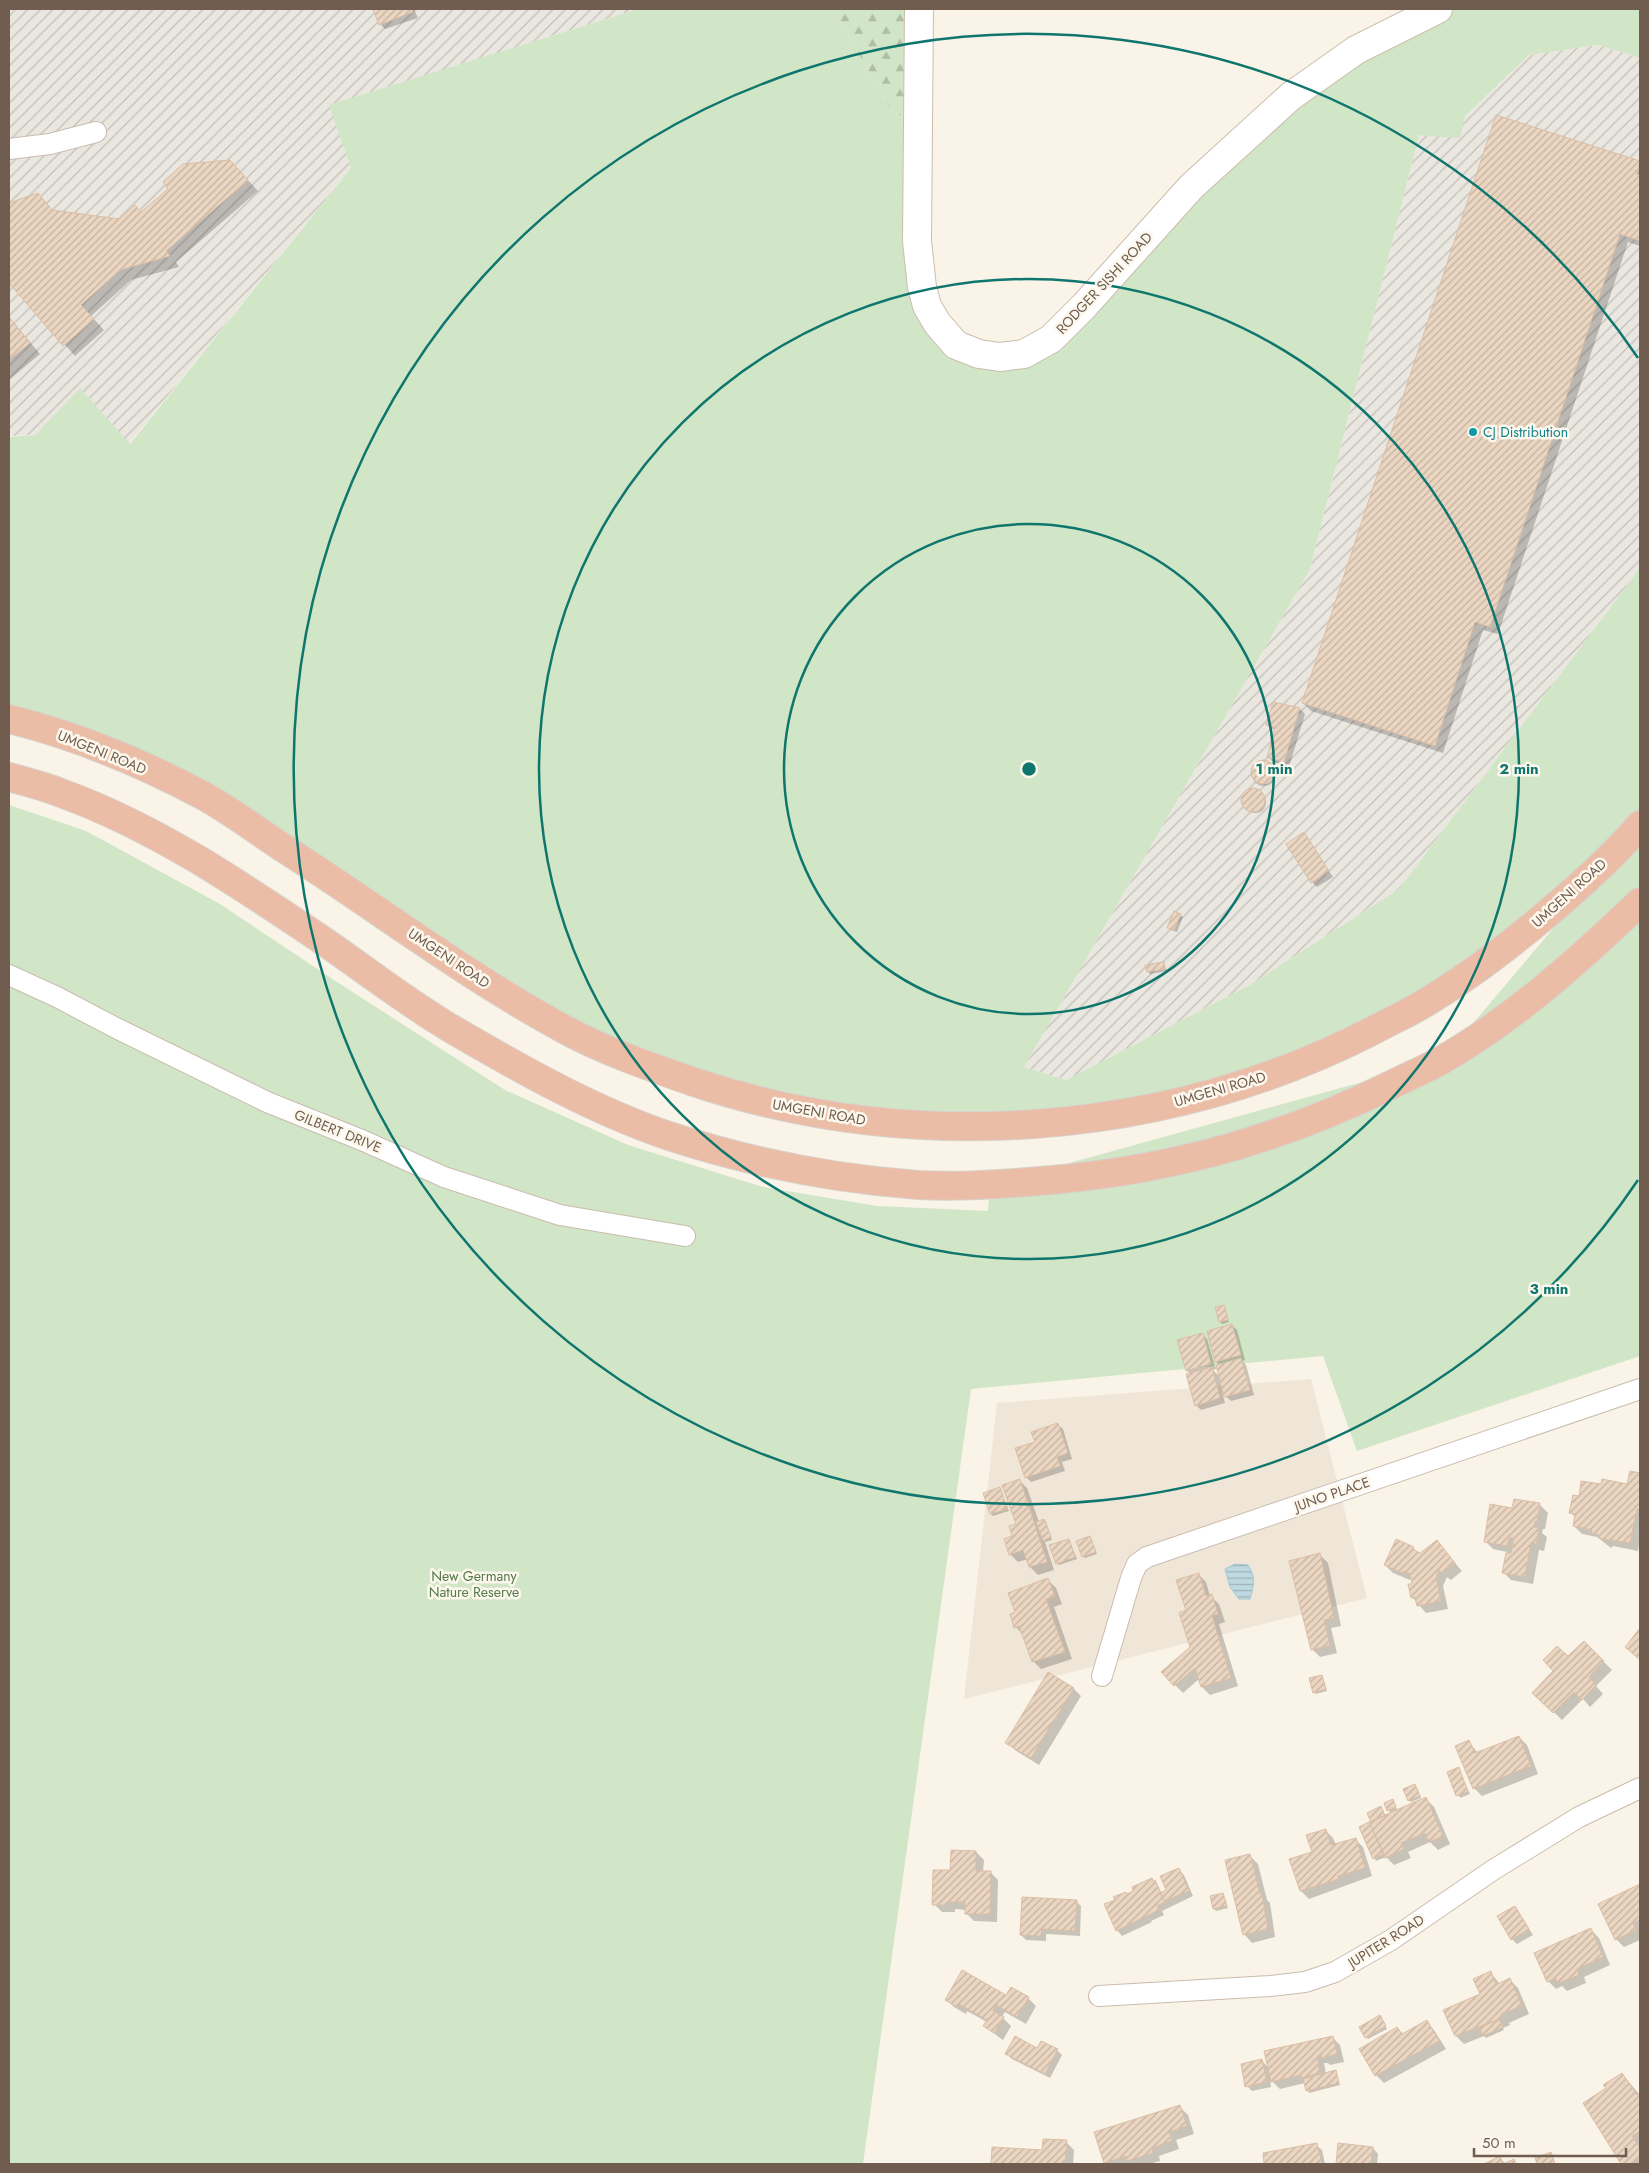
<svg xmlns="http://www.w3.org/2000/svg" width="1649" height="2173" viewBox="0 0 1649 2173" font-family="Jost,sans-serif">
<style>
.residential{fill:#f0e6d7}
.industrial{fill:url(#industrial-furrows)}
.green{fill:#d1e5c7}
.forest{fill:url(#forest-firs)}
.water{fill:url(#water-rules);stroke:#a6c7d1}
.shadow{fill:#0003;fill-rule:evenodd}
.building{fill:url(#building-hatch);stroke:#dcbea5}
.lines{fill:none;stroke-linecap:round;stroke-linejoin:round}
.street-casing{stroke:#cabcaf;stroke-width:22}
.secondary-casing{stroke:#ccbdad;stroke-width:30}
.highway-casing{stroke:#d7d2ce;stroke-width:30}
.street{stroke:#fff;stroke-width:20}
.secondary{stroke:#fff;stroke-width:28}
.highway{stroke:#ecbda6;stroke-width:28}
.ring{fill:none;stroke:#0f766e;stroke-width:2.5}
.culture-dot{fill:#0f9aa8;stroke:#fdf8ed;stroke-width:2}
.labels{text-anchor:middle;stroke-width:5;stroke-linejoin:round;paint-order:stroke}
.street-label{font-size:14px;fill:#705d4f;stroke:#fdf8ed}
.culture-label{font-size:14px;fill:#0d838f;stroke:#fdf8ed;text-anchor:start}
.park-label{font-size:14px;fill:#557a4b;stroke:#fdf8ed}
.centre{fill:#0f766e;stroke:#fdf8ed;stroke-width:2.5}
.ring-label{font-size:15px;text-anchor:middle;font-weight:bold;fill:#0f766e;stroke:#fdf8ed;stroke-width:5;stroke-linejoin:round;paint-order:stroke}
</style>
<defs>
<pattern id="industrial-furrows" width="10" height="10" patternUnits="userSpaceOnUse" patternTransform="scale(1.25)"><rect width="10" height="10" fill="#eae6e0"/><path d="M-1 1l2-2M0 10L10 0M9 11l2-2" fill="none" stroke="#c2beb8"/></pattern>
<pattern id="forest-firs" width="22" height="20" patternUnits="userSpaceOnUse" patternTransform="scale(1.25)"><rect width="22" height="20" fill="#d1e5c7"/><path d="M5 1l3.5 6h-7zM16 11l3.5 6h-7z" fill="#aebda4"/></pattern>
<pattern id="water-rules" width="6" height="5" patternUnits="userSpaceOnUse" patternTransform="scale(1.25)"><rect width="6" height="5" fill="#bed9e1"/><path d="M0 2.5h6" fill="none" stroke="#9fb3b9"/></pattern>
<pattern id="building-hatch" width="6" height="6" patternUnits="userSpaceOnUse" patternTransform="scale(1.25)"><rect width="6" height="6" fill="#ebd6c2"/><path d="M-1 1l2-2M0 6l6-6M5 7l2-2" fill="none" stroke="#c3b1a0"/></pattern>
</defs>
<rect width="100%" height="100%" fill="#f9f4e7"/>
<path class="residential" d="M1311,1379l56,219 -403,101 33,-296z"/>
<path class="industrial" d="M9,9h629l-308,96 21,63 -222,276 -49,-56 -45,47 -26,1z
M1598,45l42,13v510l-241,321 -151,97 -182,94 -42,-13 286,-498 109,-434 46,-19 64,-61z"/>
<path class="green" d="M638,9h195l61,106 24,1 18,212 95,26 246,-241 171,-104h192v49l-42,-13 -69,10 -64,61 -5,22 -41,-3 -109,434 -286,498 42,13 182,-94 151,-97 241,-321v249l-15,17 -211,172 -162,73 -195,40 -235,-8 -186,-50 -432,-269 -195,-74v-281l26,-2 45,-47 50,56 221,-276 -22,-63z
M9,805l77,26 134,73 117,78 168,108 123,55 135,42 114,19 111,5 2,-26 452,-125 198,-234v530l-283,95 -34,-95 -352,33 -108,775h-854z"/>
<path class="forest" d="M833,9h83l2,107 -24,-1z"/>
<path class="water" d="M1235,1564l13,1c8,12 6,20 2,34h-11l-9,-12 -5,-18z"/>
<path class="shadow" d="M375,9h39l4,9 -33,11 -5,-5z
M1497,116l143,47v83l-12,-4 -130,392 -15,-4 -40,123 -132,-42 -8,-8z
M230,161l28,30 -82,71 3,5 -48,13 -40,36 13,14 -29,26 -66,-74v-77l29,-11 15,17 66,9 22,-7z
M9,317l31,37 -31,26z
M1300,709l5,5 -16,53 -16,-5 -5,-5 8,-26 -8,-6z
M1252 774a12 12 0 1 1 24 0a12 12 0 1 1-24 0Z
M1244 802a11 11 0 1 1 22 0a11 11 0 1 1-22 0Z
M1304,834l29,43 -16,10 -5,-5z
M1180,915l3,2 -6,15 -6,-2 -2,-3z
M1163,963l4,8 -17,3 -2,-2z
M1223,1306l6,16 -7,2 -2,-2z
M1232,1325l5,5 8,30 -3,1 4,4 8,30 -23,6 -9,-8 3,10 -24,7 -5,-5 -5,-31 -4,-3 15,-37 5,5 8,28 5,-2 -4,-3zM1218,1368l2,9 -7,-7z
M1057,1424l6,5 9,30 -10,3 3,9 -34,11 -5,-5 10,-35z
M1631,1473l9,1v65l-2,12 -25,-5 -2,2 -14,-11 -15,-3 -8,-8 2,-8 -5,-5 9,-15 22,-12 26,-1z
M1019,1480l8,8 12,34 5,-2 2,2 6,18 -7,2 9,28 -16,5 -8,-8 -2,-8 -10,3 -8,-8 7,-30z
M1000,1488l9,23 -16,5 -2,-2z
M1539,1504l9,9 -3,16h-2l-1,4 5,4 -3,14 -5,-1 -6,34 -22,-4 -8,-8 4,-20 -14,-3 -8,-8 28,-32z
M1090,1537l7,17 -12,4 -2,-2z
M1069,1540l8,19 -18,6 -2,-2z
M1437,1542l25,29 -11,9 -4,-3 -4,9 5,23 -22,4 -14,-16 2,-12 -2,-9 -2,4 -17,-7 -8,-8 28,-17 6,6z
M1320,1555l8,8 13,63 -10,2 6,25 -17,4 -8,-8z
M1198,1574l8,8 4,14 9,8 6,18 -6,2 19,62 -28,9 -8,-8 -3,-8 -16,14 -8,-8 16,-38 -3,-36z
M1048,1580l8,8 6,16 -8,3 18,52 -31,10 -8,-8 -9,-25 -8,-9v-14z
M1584,1642l28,28 -16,16 7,8 -13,13 -7,-8 -21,21 -28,-27z
M1322,1676l5,15 -11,3 -2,-2z
M1073,1688l8,8 -42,69 -24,-15 -8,-8z
M1519,1737l8,8 11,29 -56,22 -8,-8 -5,-46 9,11z
M1458,1768l12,26 -10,4 -12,-26z
M1417,1788l4,10 -10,4 -2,-2z
M1426,1799l8,8 16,37 -12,6 -8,-8 -22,10 3,6 -17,7 -8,-8 -10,4 -16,-33 13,-6 10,-12 2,7 7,-3 -4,-4 5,-9 5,10z
M1325,1830l8,8 3,7 19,-6 8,8 9,29 -63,23 -8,-8 13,-38z
M976,1852l8,8 -1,12h7l8,8 -1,42 -23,-1 -8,-8v-3l-11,-1v3h-13l-8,-8 17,-33z
M1250,1856l8,8 9,36 3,3 5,34 -23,6 -8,-9z
M1178,1869l6,6 9,21 -31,15 2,4 -13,6 1,1 -30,14 -5,-6 10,-35 25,-15 10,13 6,-2z
M1640,1885v55l-16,7 -8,-8 -16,-35z
M1223,1895l5,13 -12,3 -2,-2z
M1076,1901l5,5 -1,30 -34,-2v7l-20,-1 -5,-5z
M1515,1907l18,28 -16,9 -5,-5z
M1591,1930l8,8 11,27 -26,12 2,6 -19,8 -5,-5 -6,3 -8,-8z
M1490,1972l10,12 10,-4 8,8 11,26 -20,9 1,2 -7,3 1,2 -18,8 -2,-2 -20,8 -8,-8 -11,-25 37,-16z
M1007,1997l21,1 8,8 -10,18 -21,-12 -3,5 9,9 -8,14 -19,-14 3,-4 -20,-11 -1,3 -12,-7 -8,-8z
M1382,2019l5,10 -19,10 -2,-2z
M1426,2022l8,8 12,19 -62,34 -8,-8 21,-47 7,7z
M1332,2037l8,8 4,17 -14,3 -2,-2h-4l2,11 9,-3 5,14 -31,8 -4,-10 -25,6 -10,-10 1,8 -19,4 -5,-5 15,-25 7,7z
M1038,2049l19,1 5,5 -12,23 -38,-19 -5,-5z
M1622,2074l18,21v69h-17l-39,-61 24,-14z
M1180,2107l8,8 6,19 -18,6 3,9 -20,7 1,5 -11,3h-43l-1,-1z
M1066,2142l8,8 -1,14h-81l1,-15 50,3z
M1316,2145l6,5 3,14h-60l-1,-10z
M1339,2145l34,3 5,6 -1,10h-40z
M1500,2158l6,6 7,-4 4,4h-30z"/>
<path class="building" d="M373,9h39l1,3 -34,13z
M1496,115l144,46 -3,13 3,1v66l-20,-7 -130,393 -15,-5 -40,124 -133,-43z
M230,160l18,20 -82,71 4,5 -50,14 -39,35 13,14 -31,27 -54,-63v-80l29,-10 14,17 67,9 16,-14 6,7 27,-23 -5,-7 20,-18z
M9,317l21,26 -21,17z
M1273,702l27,6 -16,54 -17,-5 8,-29 -9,-3z
M1251 772a12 12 0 1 1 24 0a12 12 0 1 1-24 0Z
M1241 800a12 12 0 1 1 24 0a12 12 0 1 1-24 0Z
M1304,832l25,39 -18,12 -25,-39z
M1174,911l7,3 -7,16 -7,-2z
M1164,962l1,7 -18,3 -2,-7z
M1224,1305l4,15 -9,2 -4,-15z
M1232,1324l9,31 -26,7 -8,-31z
M1203,1333l8,31 -25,7 -9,-31z
M1241,1358l9,32 -26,7 -8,-32z
M1212,1367l8,31 -25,8 -9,-32z
M1058,1423l10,30 -11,4 3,9 -35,12 -10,-30 20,-6 -4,-10z
M1630,1471l10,2v37l-3,-1 -7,34 -26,-4 -1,2 -6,-7 -6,-1 1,-3 -19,-4 2,-12 -6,-1 4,-18 6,1 2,-15 20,3 1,-5 25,5z
M1020,1479l27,83 -18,5 -6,-17 -14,5 -5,-16 8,-3 -3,-10 7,-2 -14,-39z
M1000,1487l7,22 -17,5 -7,-21z
M1514,1499l26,4 -3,19 -2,-1 -1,6 5,1 -3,16 -5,-1 -6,34 -23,-4 4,-20h5l3,-15h-5l-2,8 -23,-4 6,-38 22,4z
M1044,1519l7,18 -8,4 -7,-19z
M1090,1536l6,16 -14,5 -6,-16z
M1069,1539l6,18 -19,7 -7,-19z
M1396,1539l18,8 -1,2 7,4 17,-13 18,23 -13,10 -3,-3 -3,7 5,24 -24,5 -2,-9 -4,1 -3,-14h4l-2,-10 -7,-3 -1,2 -18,-8z
M1320,1553l14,65 -10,2 6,25 -19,5 -22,-89z
M1199,1573l7,23 6,-2 6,20 -6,2 19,62 -30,9 -6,-19 -21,18 -13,-14 29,-25 -11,-34 7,-3 -10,-30z
M1048,1578l7,18 -9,3 19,53 -33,10 -13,-36 -5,2 -4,-14 5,-2 -7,-19z
M1640,1628v32l-15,-13z
M1584,1641l20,20 -15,16 7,8 -14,15 -8,-8 -21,21 -21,-20 21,-22 -10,-11 14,-14 11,10z
M1048,1672l26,16 -43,70 -26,-15z
M1322,1675l4,14 -13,4 -4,-15z
M1519,1736l12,30 -58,23 -18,-43 14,-6 6,13z
M1459,1767l9,25 -12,4 -9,-24z
M1415,1784l5,12 -12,5 -5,-12z
M1426,1797l17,39 -14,6 -4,-9 -24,10 3,6 -19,9 -16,-36z
M1393,1799l3,8 -9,4 -3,-8z
M1381,1806l4,10 -14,6 -4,-9z
M1369,1822l15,32 -11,5 -14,-32z
M1326,1829l5,16 25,-7 9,30 -27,8 1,3 -39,12 -11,-32 23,-7 -6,-17z
M951,1850l25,1v20h15l-1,43h-25v-12h-18v3h-15l1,-35h17z
M1250,1854l10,40h2l6,35 -25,6 -18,-75z
M1179,1868l10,23 -25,10 -4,-8 6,-3 -6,-14z
M1152,1878l1,3 2,-1 10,22 -8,4 2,4 -43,21 -12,-27 11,-4 -2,-3 13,-5 1,2 6,-3 -1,-4z
M1640,1884v36l-7,3 3,7 -21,10 -17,-36z
M1223,1893l4,13 -14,3 -3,-13z
M1022,1897l55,3 -2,31 -33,-2 -1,7 -21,-1z
M1515,1906l14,23 -18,11 -14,-24z
M1591,1928l12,29 -26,12 2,6 -21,8 -3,-5 -8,4 -13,-29z
M962,1970l44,25 5,-8 18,10 -12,20 -21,-12 -3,6 11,6 -10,16 -11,-7 4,-6 -28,-16 -2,3 -12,-7z
M1491,1971l5,14 14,-7 12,28 -21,8 1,3 -3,2 -44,17 -12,-26 37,-16 -7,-15z
M1380,2015l6,11 -21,12 -6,-11z
M1499,2019l4,8 -20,9 -4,-8z
M1427,2020l12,21 -64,35 -16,-27 38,-22 5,7z
M1015,2036l22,12 4,-7 17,8 -13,25 -40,-20z
M1333,2036l4,18 -16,4v-3l-4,1 3,17 -19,5v-3l-30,7 -7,-31z
M1262,2059l5,23 -22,5 -4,-23z
M1336,2070l3,13 -33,8 -3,-12z
M1622,2073l15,22 3,-2v38l-8,5 8,12v10l-10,6h-9l-38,-61 23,-15 -3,-3z
M1180,2105l7,21 -18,6 3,9 -20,7 1,5 -26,8 -1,-5 -22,7 -10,-31z
M1043,2139l24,1 -2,24h-74l1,-17 50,3z
M1317,2143l5,21h-58l-1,-11z
M1338,2143l35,4 -2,17h-35z
M1551,2152l4,12h-18l-2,-6z
M1500,2156l3,8 11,-5 2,5h-32z"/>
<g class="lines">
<g class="street-casing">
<path id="street" d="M9,149l41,-5 46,-12
M9,975l48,22 59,31 151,74 97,39 80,36 116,38 125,21
M1102,1676l29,-98 6,-14 10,-7 493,-168
M1099,1996l171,-10 35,-4 30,-10 56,-32 102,-70 86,-53 61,-29"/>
</g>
<g class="secondary-casing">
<path id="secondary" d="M919,9l-2,232 5,46 5,19 10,17 19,22 23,9 21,3 24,-3 27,-15 34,-34 106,-118 100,-91 65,-46 82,-41"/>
</g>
<g class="highway-casing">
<path id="highway" d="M9,719c65,16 135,45 195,77 29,16 56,37 84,55 92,59 180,126 276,178 40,22 84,37 127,52 222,75 475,56 683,-51 16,-9 33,-16 49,-26 44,-26 86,-58 125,-91 32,-27 65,-56 92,-88
M9,777c17,5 35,9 52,16 94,34 178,91 261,147 44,30 88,65 135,92 67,39 138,79 212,104 80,26 165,43 249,49 36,2 73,0 109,-3 132,-9 247,-39 366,-98 16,-8 33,-15 49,-24 73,-42 137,-100 198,-158"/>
</g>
<use href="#street" class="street"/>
<use href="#secondary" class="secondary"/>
<use href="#highway" class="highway"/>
</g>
<g class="ring">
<circle cx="1029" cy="769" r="245"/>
<circle cx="1029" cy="769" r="490"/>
<path d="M1638 1180A735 735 0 1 1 1638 358"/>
</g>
<circle class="culture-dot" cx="1473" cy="432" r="5"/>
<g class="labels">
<g class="street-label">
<text transform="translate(1104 283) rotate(-47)" y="5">RODGER SISHI ROAD</text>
<text transform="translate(102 752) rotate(22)" y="5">UMGENI ROAD</text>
<text transform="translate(1569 893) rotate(-42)" y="5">UMGENI ROAD</text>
<text transform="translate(449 958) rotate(34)" y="5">UMGENI ROAD</text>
<text transform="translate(1220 1089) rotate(-16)" y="5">UMGENI ROAD</text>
<text transform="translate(819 1112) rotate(10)" y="5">UMGENI ROAD</text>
<text transform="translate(338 1131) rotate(22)" y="5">GILBERT DRIVE</text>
<text transform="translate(1332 1494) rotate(-19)" y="5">JUNO PLACE</text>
<text transform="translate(1386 1941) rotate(-32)" y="5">JUPITER ROAD</text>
</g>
<g class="culture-label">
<text x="1483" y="437">CJ Distribution</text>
</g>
<g class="park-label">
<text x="474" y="1581">New Germany<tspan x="474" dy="16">Nature Reserve</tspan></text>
</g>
</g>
<circle cx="1029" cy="769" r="8" class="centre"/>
<g class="ring-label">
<text x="1274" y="774">1 min</text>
<text x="1519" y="774">2 min</text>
<text x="1549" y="1294">3 min</text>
</g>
<rect width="1649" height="2173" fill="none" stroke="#705d4f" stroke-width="20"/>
<path d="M1474 2148v8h152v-8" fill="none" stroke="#705d4f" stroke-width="2.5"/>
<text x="1482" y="2148" font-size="15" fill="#705d4f" stroke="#fdf8ed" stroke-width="4" paint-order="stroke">50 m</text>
</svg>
